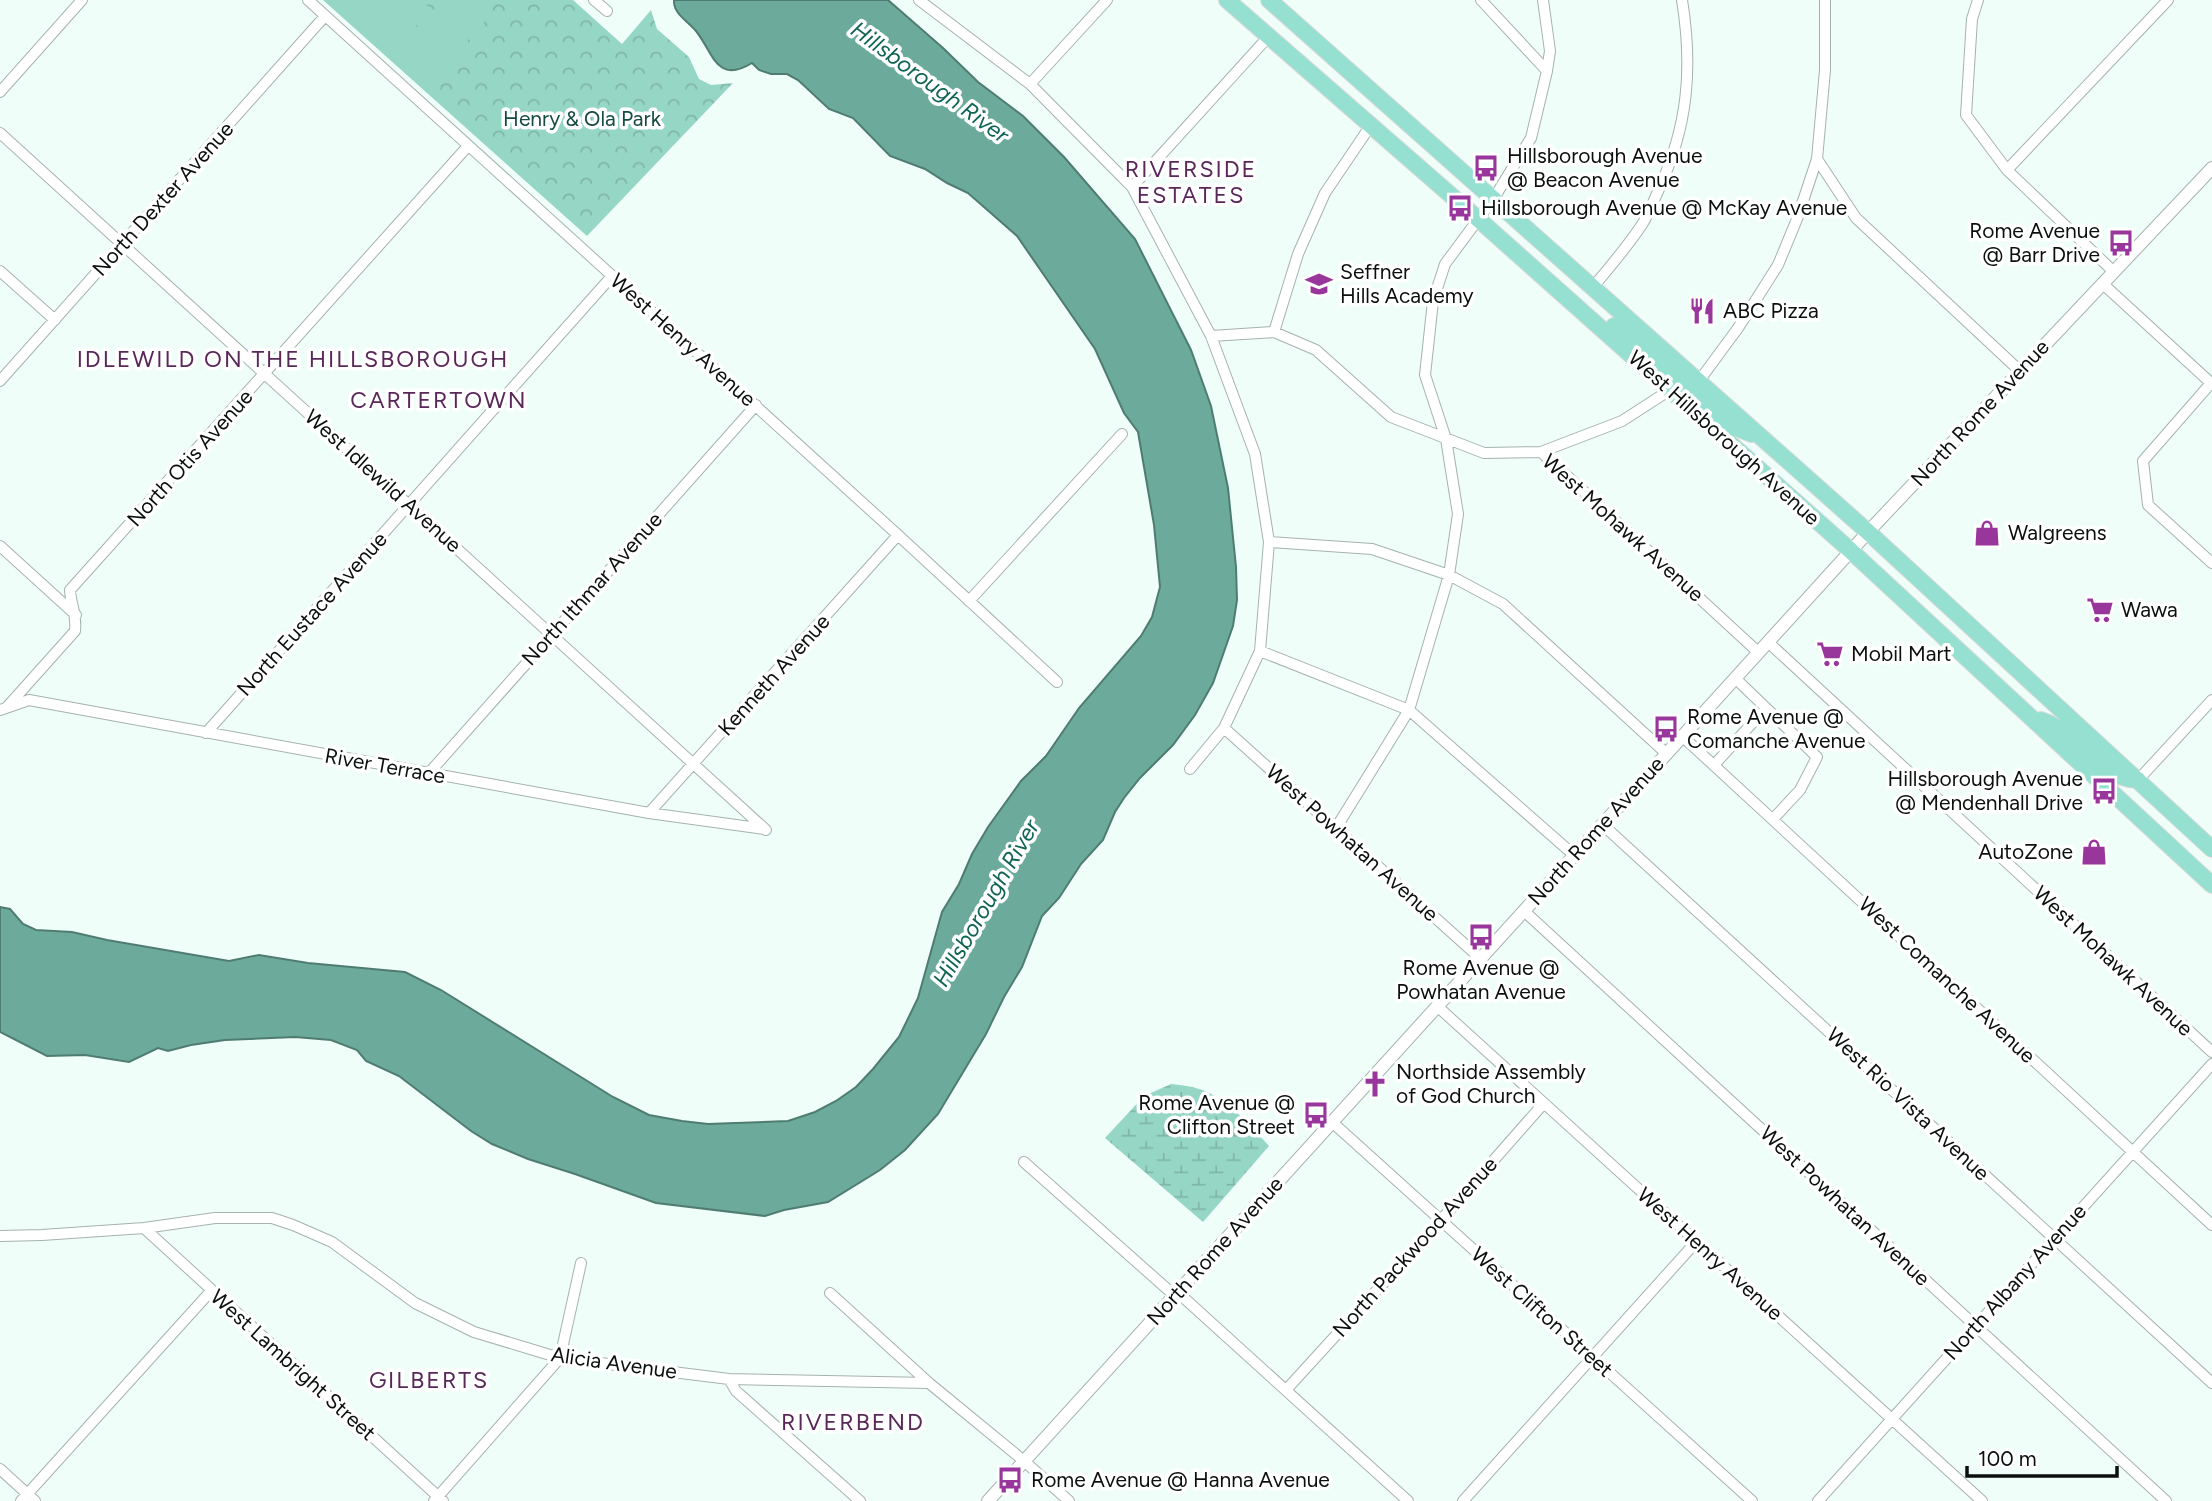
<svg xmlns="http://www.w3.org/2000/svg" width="2212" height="1501" viewBox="0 0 2212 1501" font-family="Figtree,sans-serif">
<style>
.wetland{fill:url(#wetland-marsh)}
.park{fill:url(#park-crowns)}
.garden{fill:#96d6c5}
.water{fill:#6cab9b;stroke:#4f7c71;stroke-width:2}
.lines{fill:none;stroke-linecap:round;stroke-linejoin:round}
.minor-casing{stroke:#a5b2ae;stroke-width:12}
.tertiary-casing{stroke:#a5b2ae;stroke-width:14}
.primary-casing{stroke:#d8d9d8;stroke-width:18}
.minor{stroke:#fff;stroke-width:10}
.tertiary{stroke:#fff;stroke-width:12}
.primary{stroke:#96e0d1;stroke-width:16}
.labels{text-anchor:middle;stroke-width:7;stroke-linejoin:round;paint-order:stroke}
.park-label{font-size:21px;fill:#154b40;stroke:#fff}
.poi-label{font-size:21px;fill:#0b0f0e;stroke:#fff;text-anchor:start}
.street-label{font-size:21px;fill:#0b0f0e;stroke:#fff}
.water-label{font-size:23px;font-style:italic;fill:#0f6455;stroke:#fff}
.neighbourhood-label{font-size:23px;letter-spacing:2px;fill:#592859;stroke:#fff}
</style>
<defs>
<pattern id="wetland-marsh" width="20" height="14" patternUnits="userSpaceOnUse" patternTransform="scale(1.75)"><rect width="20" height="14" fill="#96d6c5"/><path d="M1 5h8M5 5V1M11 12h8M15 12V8" fill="none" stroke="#80b6a8"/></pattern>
<pattern id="park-crowns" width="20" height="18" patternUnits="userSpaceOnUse" patternTransform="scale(1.75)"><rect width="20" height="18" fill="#96d6c5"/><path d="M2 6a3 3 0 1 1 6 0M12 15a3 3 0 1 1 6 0" fill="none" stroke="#80b6a8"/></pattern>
</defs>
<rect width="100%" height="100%" fill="#f0fefa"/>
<path class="wetland" d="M1171,1084c9,1 19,2 28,5 26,7 53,38 70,57l-66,76 -98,-84 39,-42z"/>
<path class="park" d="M323,0h250l49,44 29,-34 6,19 32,28 10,22 12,6 22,-2 -146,153z"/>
<path class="garden" d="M334,0h87l10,9 -40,44z
M442,0h22l22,20 -60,67 -34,-31z"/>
<path class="water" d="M674,0h214l55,48 35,34 45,34 41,41 71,82 56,111 20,56 17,82 8,79 1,33 -4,26 -20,57 -18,32 -22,30 -33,33 -16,20 -9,14 -12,28 -22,24 -22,34 -17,18 -20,51 -18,30 -18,37 -48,80 -33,36 -25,20 -52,32 -44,8 -19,6 -109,-13 -81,-29 -47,-15 -36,-15 -21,-13 -72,-55 -33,-15 -9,-11 -26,-10 -36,-3 -70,3 -34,5 -23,6 -10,-3 -29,14 -44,-7 -38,1 -47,-24v-125l10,2 13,15 13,6 36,2 35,8 122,21 30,-6 49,8 97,9 36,18 172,107 36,18 33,6 26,3 80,-3 27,-9 21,-11 20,-14 17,-18 26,-32 19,-39 24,-86 17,-28 13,-30 16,-27 33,-46 25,-25 33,-48 62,-72 11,-19 8,-30 -6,-62 -16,-93 -14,-19 -29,-64 -78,-113 -49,-43 -21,-10 -22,-14 -35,-13 -37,-38 -24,-9 -31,-29 -11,-6h-16l-12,-4 -7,-7c-36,22 -39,-11 -56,-32 -8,-10 -23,-17 -22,-31z"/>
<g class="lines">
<g class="minor-casing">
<path id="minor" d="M308,0l590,535 159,147
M594,0l13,11
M919,0l111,84 102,103 79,149 44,118 14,88 -9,109 -36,77 -34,41
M1481,0l66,71
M1978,0l-6,19 -6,96 41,55 107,102
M1030,84l77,-84
M0,92l82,-92
M0,133l766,697
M1817,159l39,59 164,153
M2007,170l161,-170
M1132,187l137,-151
M0,271l55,49
M2103,284l108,99
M1593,287c17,-20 35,-41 50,-64 6,-10 11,-23 16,-34 29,-63 34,-121 23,-189
M1274,332l24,-78 27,-61 46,-68
M1211,336l63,-4 42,18 75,67 93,36 57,-1 217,200
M0,381l325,-365
M1699,381l39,-53 40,-63 19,-46 20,-60 8,-89v-70
M2212,382l-69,79 5,44 64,58
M1541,452l81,-31 48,-31
M1269,542l103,7 77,26 54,29 164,150
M0,546l76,69
M969,601l153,-167
M1768,642l444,410
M1260,651l149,59 166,146
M1735,678l82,79 -17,33 -27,29
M7,707l68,-76c2,-17 -4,-25 -5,-41l398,-444
M0,710l29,-10 620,113 116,16
M1224,728l256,230
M206,733l406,-457
M1682,736l530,489
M1714,765l52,-57
M429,773l327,-368
M2138,780l74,-80
M649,813l249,-278
M1603,825l609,558
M1336,828l73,-118 40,-135 9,-61 -12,-75 -21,-64 8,-74 12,-37 49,-66 37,-60 16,-67 3,-20 -7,-51
M1524,911l642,590
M1437,1006l545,495
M1332,1122l420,379
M1024,1162l151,134 9,2 224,203
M144,1228l299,273
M0,1236l42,-1 102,-7 71,-10h57l21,7 39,17 83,61 59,29 86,26 169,21 200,4 95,78 45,40
M830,1293l99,90
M729,1379l7,12 124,110
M1286,1390l155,-170 103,-117
M0,1469l35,32
M21,1501l190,-210
M434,1501l126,-143 21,-95
M1463,1501l233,-259
M1818,1501l394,-437"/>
</g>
<g class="tertiary-casing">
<path id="tertiary" d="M988,1501l880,-969 344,-364"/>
</g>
<g class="primary-casing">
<path id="primary" d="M1227,0l250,218 374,333 361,334
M1269,0l599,532 344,317
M1614,326l53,46 28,8
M1672,391l19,3 33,29 28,11
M2041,720c40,13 49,57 97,60"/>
</g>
<use href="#minor" class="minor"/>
<use href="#tertiary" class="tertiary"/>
<use href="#primary" class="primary"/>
</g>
<defs>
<g id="bus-bare" transform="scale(2.1)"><path d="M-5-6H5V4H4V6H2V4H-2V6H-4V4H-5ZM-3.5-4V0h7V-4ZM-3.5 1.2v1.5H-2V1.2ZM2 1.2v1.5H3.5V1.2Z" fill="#99369c" stroke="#fff" stroke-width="2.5" paint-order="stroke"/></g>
<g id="school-bare" transform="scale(2.1)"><path d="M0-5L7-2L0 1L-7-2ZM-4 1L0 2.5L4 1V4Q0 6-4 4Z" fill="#99369c" stroke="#fff" stroke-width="2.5" paint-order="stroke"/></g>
<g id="restaurant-bare" transform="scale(2.1)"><path d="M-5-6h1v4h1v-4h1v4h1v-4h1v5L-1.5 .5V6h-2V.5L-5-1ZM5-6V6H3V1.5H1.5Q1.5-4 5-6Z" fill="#99369c" stroke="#fff" stroke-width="2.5" paint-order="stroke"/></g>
<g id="shop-bare" transform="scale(2.1)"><path d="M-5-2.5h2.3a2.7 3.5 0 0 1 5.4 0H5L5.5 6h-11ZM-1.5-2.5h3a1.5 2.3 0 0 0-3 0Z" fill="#99369c" stroke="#fff" stroke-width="2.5" paint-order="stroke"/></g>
<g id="supermarket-bare" transform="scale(2.1)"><path d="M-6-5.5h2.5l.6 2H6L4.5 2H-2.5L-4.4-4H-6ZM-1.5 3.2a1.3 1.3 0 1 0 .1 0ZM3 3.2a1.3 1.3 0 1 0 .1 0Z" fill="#99369c" stroke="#fff" stroke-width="2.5" paint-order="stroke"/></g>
<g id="church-bare" transform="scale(2.1)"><path d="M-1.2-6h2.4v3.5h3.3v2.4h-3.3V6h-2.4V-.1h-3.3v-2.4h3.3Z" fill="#99369c" stroke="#fff" stroke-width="2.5" paint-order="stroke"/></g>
</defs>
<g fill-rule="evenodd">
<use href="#bus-bare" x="1486" y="168"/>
<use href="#bus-bare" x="1460" y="208"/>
<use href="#bus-bare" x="2121" y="243"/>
<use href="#school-bare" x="1319" y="284"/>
<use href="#restaurant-bare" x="1702" y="311"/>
<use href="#shop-bare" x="1987" y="533"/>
<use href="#supermarket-bare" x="2100" y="610"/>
<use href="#supermarket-bare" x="1830" y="654"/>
<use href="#bus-bare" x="1666" y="729"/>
<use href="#bus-bare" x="2104" y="791"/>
<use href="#shop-bare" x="2094" y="852"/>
<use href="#bus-bare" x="1481" y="937"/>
<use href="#church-bare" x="1375" y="1084"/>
<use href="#bus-bare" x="1316" y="1115"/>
<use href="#bus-bare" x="1010" y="1480"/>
</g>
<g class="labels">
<g class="park-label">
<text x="582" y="126">Henry &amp; Ola Park</text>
</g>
<g class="poi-label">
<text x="1507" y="163">Hillsborough Avenue<tspan x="1507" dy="24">@ Beacon Avenue</tspan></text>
<text x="1481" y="215">Hillsborough Avenue @ McKay Avenue</text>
<text x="2100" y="238" text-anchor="end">Rome Avenue<tspan x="2100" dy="24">@ Barr Drive</tspan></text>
<text x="1340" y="279">Seffner<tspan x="1340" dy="24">Hills Academy</tspan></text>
<text x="1723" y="318">ABC Pizza</text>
<text x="2008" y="540">Walgreens</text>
<text x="2121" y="617">Wawa</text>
<text x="1851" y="661">Mobil Mart</text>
<text x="1687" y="724">Rome Avenue @<tspan x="1687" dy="24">Comanche Avenue</tspan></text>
<text x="2083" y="786" text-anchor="end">Hillsborough Avenue<tspan x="2083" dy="24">@ Mendenhall Drive</tspan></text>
<text x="2073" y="859" text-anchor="end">AutoZone</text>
<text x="1481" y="975" text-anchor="middle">Rome Avenue @<tspan x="1481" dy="24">Powhatan Avenue</tspan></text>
<text x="1396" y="1079">Northside Assembly<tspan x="1396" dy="24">of God Church</tspan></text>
<text x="1295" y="1110" text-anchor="end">Rome Avenue @<tspan x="1295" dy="24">Clifton Street</tspan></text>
<text x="1031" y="1487">Rome Avenue @ Hanna Avenue</text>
</g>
<g class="street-label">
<text transform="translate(163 199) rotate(-48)" y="7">North Dexter Avenue</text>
<text transform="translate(683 340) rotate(42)" y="7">West Henry Avenue</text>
<text transform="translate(1980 413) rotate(-47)" y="7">North Rome Avenue</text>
<text transform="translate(1724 438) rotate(42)" y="7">West Hillsborough Avenue</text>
<text transform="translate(190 458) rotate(-48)" y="7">North Otis Avenue</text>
<text transform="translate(383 481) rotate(42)" y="7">West Idlewild Avenue</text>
<text transform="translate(1623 528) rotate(42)" y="7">West Mohawk Avenue</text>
<text transform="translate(592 589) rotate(-48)" y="7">North Ithmar Avenue</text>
<text transform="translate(312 614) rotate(-48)" y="7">North Eustace Avenue</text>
<text transform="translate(774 675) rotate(-48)" y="7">Kenneth Avenue</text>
<text transform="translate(385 766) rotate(10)" y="7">River Terrace</text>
<text transform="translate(1596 831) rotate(-48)" y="7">North Rome Avenue</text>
<text transform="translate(1352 843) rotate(42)" y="7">West Powhatan Avenue</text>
<text transform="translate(2113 961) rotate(43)" y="7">West Mohawk Avenue</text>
<text transform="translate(1947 980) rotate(43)" y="7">West Comanche Avenue</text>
<text transform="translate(1908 1104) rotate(43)" y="7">West Rio Vista Avenue</text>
<text transform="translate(1845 1206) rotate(43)" y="7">West Powhatan Avenue</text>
<text transform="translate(1415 1247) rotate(-48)" y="7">North Packwood Avenue</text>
<text transform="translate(1215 1251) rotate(-48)" y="7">North Rome Avenue</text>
<text transform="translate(1710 1254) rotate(42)" y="7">West Henry Avenue</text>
<text transform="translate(2015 1282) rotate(-48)" y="7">North Albany Avenue</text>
<text transform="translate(1542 1312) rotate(42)" y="7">West Clifton Street</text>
<text transform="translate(614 1363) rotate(8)" y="7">Alicia Avenue</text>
<text transform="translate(293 1365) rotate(42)" y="7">West Lambright Street</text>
</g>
<g class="water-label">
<text transform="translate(930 82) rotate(36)" y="8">Hillsborough River</text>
<text transform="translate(986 903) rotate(-60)" y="8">Hillsborough River</text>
</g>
<g class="neighbourhood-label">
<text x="1191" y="177">RIVERSIDE<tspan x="1191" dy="26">ESTATES</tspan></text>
<text x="293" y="367">IDLEWILD ON THE HILLSBOROUGH</text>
<text x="439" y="408">CARTERTOWN</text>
<text x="429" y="1388">GILBERTS</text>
<text x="853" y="1430">RIVERBEND</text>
</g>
</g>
<path d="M1967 1466v10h150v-10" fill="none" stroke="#0b0f0e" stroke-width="3.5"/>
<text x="1978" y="1466" font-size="21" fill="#0b0f0e" stroke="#ffffff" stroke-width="5" paint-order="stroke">100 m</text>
</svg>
